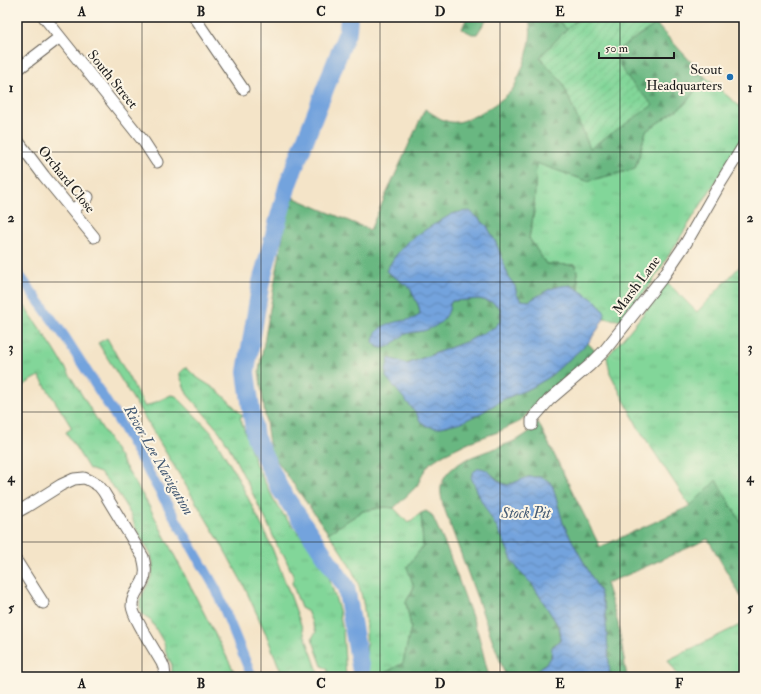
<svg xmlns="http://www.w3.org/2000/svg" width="761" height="694" viewBox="0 0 761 694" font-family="'IM FELL Double Pica',serif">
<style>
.grass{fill:url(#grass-tufts);stroke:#4f795a}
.forest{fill:url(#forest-firs);stroke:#426a4e}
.garden{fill:url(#garden-furrows);stroke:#4f795a}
.water{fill:url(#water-waves);stroke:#48607c}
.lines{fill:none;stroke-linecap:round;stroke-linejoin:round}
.canal{stroke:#73a3dd;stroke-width:10}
.river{stroke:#73a3dd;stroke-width:18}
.minor-casing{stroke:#686258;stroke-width:13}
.minor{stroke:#fff;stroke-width:11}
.grid{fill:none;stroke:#1c1c1c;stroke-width:1;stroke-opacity:0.55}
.poi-dot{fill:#1f6fb2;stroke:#fcf5e5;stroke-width:1.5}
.labels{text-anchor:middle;stroke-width:4;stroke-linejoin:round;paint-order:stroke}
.poi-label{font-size:14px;fill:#1c1c1c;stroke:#fcf5e5;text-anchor:end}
.street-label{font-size:14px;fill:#1c1c1c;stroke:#fcf5e5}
.water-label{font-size:15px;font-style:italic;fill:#435973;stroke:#fcf5e5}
.neatline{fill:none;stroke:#1c1c1c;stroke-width:1.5}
.grid-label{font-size:13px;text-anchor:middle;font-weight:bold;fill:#1c1c1c}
</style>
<defs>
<pattern id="grass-tufts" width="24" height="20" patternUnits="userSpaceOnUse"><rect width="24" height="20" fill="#82d699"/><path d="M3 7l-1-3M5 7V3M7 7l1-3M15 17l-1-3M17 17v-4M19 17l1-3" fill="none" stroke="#70b783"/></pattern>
<pattern id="forest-firs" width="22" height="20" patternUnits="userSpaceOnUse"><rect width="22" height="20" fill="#69b781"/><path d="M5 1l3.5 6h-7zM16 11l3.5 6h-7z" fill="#569469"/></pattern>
<pattern id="garden-furrows" width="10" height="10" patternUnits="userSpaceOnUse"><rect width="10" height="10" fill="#82d699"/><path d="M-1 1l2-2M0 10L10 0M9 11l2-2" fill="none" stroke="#70b783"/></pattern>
<pattern id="water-waves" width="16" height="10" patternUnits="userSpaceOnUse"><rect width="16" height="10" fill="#73a3dd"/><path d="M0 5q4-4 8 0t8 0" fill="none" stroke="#5e84b2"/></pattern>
</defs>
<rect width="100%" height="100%" fill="#fcf5e5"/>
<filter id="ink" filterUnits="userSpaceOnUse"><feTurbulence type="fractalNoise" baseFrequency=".025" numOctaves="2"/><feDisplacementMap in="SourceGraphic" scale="8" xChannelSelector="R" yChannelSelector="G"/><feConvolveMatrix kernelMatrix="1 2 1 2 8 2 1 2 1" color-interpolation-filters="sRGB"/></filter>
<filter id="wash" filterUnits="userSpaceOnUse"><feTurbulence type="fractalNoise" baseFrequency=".012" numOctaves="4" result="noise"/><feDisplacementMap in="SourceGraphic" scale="16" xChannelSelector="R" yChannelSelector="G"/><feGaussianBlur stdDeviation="0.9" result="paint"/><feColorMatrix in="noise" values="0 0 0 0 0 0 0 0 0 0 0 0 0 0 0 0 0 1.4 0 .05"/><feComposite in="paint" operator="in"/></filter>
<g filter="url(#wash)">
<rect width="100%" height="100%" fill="#f4e4c8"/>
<path class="grass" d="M554,17h26l-13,12z
M705,77l39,33v27l-94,148 -24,32 -8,3 -14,-2c1,-13 -16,-21 -25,-28l-3,-25 -30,-1 -17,-26 5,-26 2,-50 51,19 48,-12 11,-38 39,-27z
M742,264l2,2v261l-28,-46 -26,25 -51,-77 -29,-56 -3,-16 29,-34 31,-41 30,30z
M17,295l37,54 94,155 89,173h-65v-12l-6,-12 -2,-10 -14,-24 -8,-5 -2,-7v-7l12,-25 1,-12 -2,-8 -16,-28 -3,-10 -16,-27 -16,-17 -11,-4 -23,-37 6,-4 -33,-52 -17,10 -5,-8z
M107,338l38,69 26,-12 5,1 9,9 26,27 26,44 26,52 9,20 19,49 29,80h-37l-17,-43 -23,-50 -23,-42 -78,-129 -44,-70z
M185,368h2c8,10 18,14 28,21 10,7 19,18 28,27l-3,1 16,48 18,35 9,14 37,46 8,14 11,36 4,22 3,45h-16l-3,-8 -5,-3 -10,-28 4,-6 -9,-21 -6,-3 -9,-25 2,-5 -10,-23 -4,-3 -13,-30 -39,-77 -9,-14 -32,-37 -7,-18v-3z
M385,507l9,1 14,15 13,-10 2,33 -15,21 6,20 -8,15 5,25 -8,37 -26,13h-10c-1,-30 1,-63 -8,-91 -7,-19 -19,-37 -31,-53l35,-22z
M744,623v54h-65l-11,-17z"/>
<path class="forest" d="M467,17h21l-11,17h-5l-10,-5z
M528,17h26l13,12 -27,28 22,25 28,66 62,-43c-14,-15 -32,-31 -36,-52l4,-5 36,-24 49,53 -20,27 -39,27 -11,38 -48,12 -51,-18 -2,49 -5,26 17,26 30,1 3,25 -9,-5 -20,4 -21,12 -8,-1 -4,-5 -2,-9 -6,-8 -12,-33 -10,-19 -8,-8 -72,24 -13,16 -8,13 25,17 8,19 1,7c-5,6 -12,6 -19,7l-24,26c13,4 18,-8 28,-13 5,-2 11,-1 16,-3 6,-2 22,-16 28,-21l1,-6 2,-3 27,-2 13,3 8,6 1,5v7l-6,7 -27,14 -62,23 -17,-6 20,46 7,9 4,8 61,-8 23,-14 27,-11 17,-10 40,-35 8,9 -60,52 -15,17 -23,11 -29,10 -25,12 -14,9 -7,10 -6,13 -23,22 -9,-1 -22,4 -35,22 -58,-82 -11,-80 31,-175 80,34 55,-121c10,6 20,15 33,13 14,-2 49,-23 56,-35 2,-3 3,-8 5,-11 7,-17 16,-41 9,-59z
M538,422l62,125 90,-41 26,-26 28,47v75l-36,-63 -81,36 -21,8 12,40 9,54h-17l-5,-68 -5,-17 -23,-42 -14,-27 -10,-36 -4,-6 -9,-4h-12l-19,8 -7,-2 -13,-11 14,67 10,23 7,10 12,12 27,43c3,14 -1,16 -8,27v4l-20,19h-25l-63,-172c-1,-5 -3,-12 -2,-18 7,-33 60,-35 84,-52 5,-3 9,-9 13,-13z
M426,511l6,4 16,36 30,82 11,44h-112l26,-14 8,-36 -5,-25 8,-15 -7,-20 16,-21 -2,-33z"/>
<path class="garden" d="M580,17h83l-7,7 -36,24 -4,5c4,21 23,37 37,52l-63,43 -28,-66 -22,-25 27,-28z"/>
<path class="water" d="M470,211l17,15 10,19 12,33 6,8 2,9 4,5 8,1 21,-12 11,-3 9,-1 9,5 18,12 5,7 3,4 -1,5 -6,11 -10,14 -40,35 -17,10 -27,11 -23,14 -19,9 -25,6 -10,-2 -7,-5 -4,-8 -30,-36v-7l3,-12 18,6 61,-23 27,-14 6,-7v-7l-1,-5 -8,-6 -13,-3 -27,2 -2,3c-1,15 -13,23 -27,27 -6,1 -13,1 -19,4 -7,4 -12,12 -21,13 -5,1 -7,-3 -10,-6 2,-16 16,-19 29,-21 7,-2 13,-1 18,-7l-1,-7 -9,-19 -24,-17 8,-13 13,-16 21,-14 24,-14 8,-2z
M479,468c11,0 14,11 23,15 2,1 4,2 6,2l20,-8h12l9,4 4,6 10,36 14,27 23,42 5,17 5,68h-79l20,-19 1,-11 8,-6 1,-7 -2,-7 -27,-43 -12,-12 -7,-10 -10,-23 -22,-39 -10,-23 2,-5z"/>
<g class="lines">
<path class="canal" d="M17,272l48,65 58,91 93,161 36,88"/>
<path class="river" d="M349,17l-1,13 -60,154 -27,98 -15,90 9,65 25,52 66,98 16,90"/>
</g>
</g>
<g filter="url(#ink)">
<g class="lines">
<g class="minor-casing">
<path id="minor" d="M44,17l100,125 13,20
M194,17l49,72
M17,70l43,-33
M17,140l27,36 50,61
M73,210l15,-13
M532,425v-5l2,-3 15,-17 41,-35 15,-15 58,-73 23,-34 35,-61 23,-37
M17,512l9,-5 35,-22 13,-6 10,-1 5,2 10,6 4,5 40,66c2,8 4,16 0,24 -4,9 -11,14 -11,25 1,12 23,44 30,57l2,5 1,9
M17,562l26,41"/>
</g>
<use href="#minor" class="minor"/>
</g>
</g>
<path class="grid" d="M142,17v660M261,17v660M380,17v660M500,17v660M620,17v660M17,152h727M17,282h727M17,412h727M17,542h727"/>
<circle class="poi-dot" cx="730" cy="77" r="4"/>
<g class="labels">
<g class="poi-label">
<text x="722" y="74">Scout<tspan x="722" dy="16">Headquarters</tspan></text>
</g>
<g class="street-label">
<text transform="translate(113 79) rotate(51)" y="5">South Street</text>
<text transform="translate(67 179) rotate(51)" y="5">Orchard Close</text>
<text transform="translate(636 285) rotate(-53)" y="5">Marsh Lane</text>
</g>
<g class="water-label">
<text transform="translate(159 460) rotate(60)" y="5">River Lee Navigation</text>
<text x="526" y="518">Stock Pit</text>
</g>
</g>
<rect width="761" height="694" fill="none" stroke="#fcf5e5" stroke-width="44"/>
<path d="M599 52v6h75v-6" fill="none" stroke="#1c1c1c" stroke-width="2"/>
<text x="605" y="52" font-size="12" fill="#1c1c1c" stroke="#fcf5e5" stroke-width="3" paint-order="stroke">50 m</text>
<rect x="22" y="22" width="717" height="650" class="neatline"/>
<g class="grid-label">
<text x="82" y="16">A</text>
<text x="201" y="16">B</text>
<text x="321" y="16">C</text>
<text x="440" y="16">D</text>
<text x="560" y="16">E</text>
<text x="679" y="16">F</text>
<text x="11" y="92">1</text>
<text x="750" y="92">1</text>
<text x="11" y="222">2</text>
<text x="750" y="222">2</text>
<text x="11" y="352">3</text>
<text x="750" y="352">3</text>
<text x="11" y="482">4</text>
<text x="750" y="482">4</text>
<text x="11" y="612">5</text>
<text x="750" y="612">5</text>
<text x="82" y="688">A</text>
<text x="201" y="688">B</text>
<text x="321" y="688">C</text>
<text x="440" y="688">D</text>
<text x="560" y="688">E</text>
<text x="679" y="688">F</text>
</g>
</svg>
